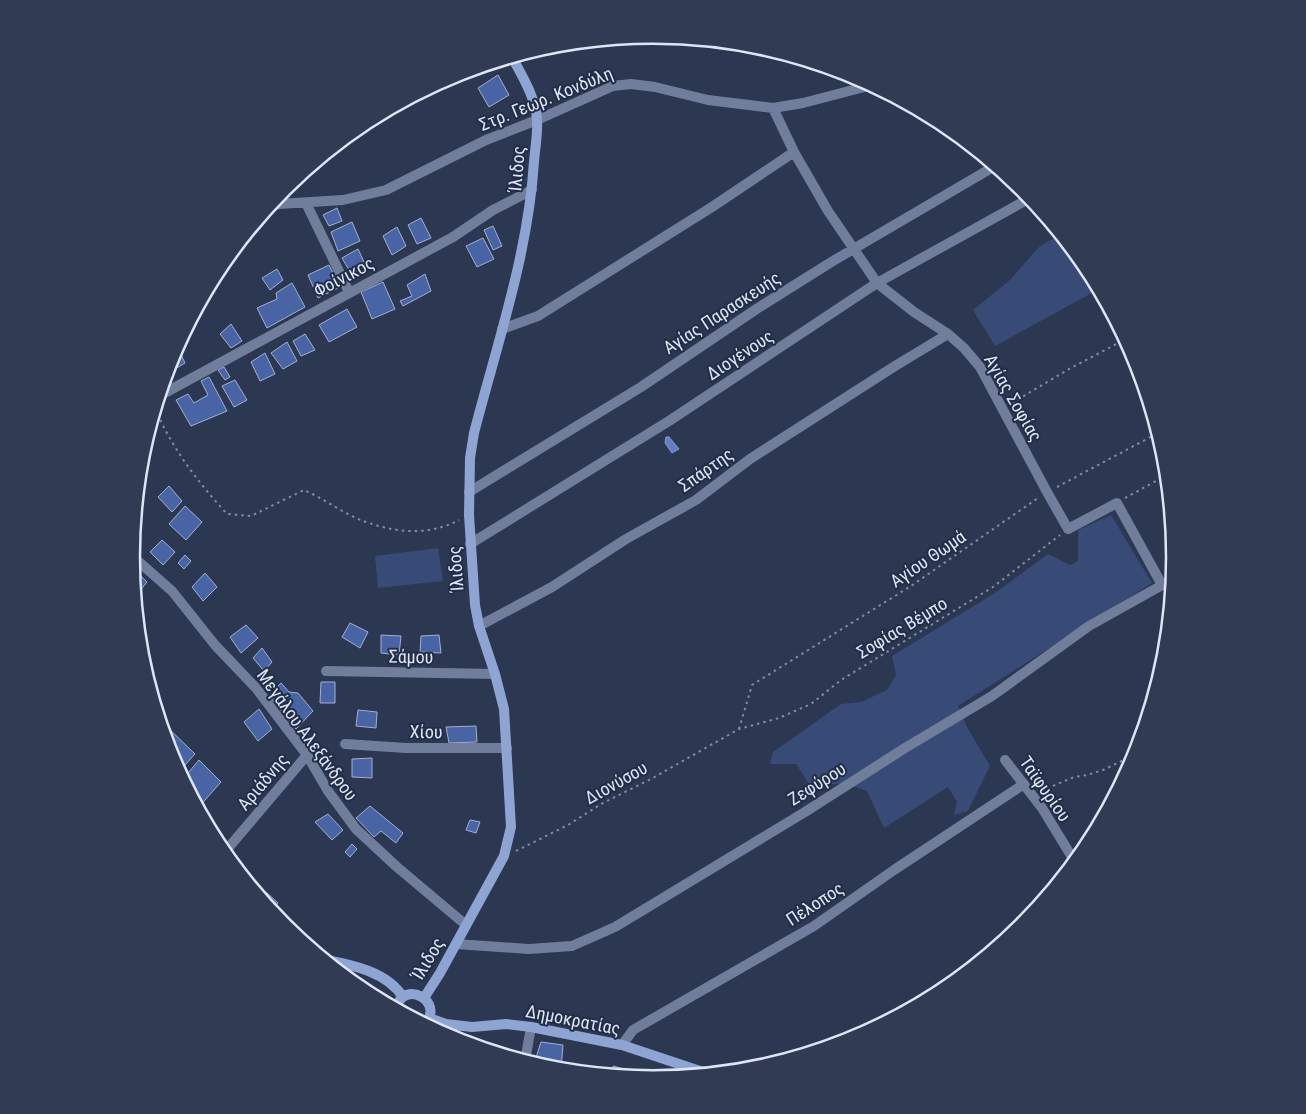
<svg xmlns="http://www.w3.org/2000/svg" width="1306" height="1114" viewBox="0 0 1306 1114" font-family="'Roboto Condensed',sans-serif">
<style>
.green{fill:#384b77}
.water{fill:#617fc2;stroke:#869ed2}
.building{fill:#4864a5;stroke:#a2b0d0}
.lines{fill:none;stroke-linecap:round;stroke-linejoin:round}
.path{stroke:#818ba1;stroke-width:2;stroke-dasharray:2.5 4;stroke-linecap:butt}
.street{stroke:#707e9c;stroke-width:10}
.secondary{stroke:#8ea5d4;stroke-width:10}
.labels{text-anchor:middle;stroke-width:4;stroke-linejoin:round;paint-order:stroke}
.street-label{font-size:18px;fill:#dde5f6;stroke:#222d46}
.rim{fill:none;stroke:#dde5f6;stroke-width:2.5}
</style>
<rect width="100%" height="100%" fill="#2c3751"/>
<path class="green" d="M1060,235l27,32 12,22 -104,57 -22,-36 37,-30 29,-33z
M1111,515l41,68 -194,123 9,21 23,39 -22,45 -14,4 3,-13 -9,-15 -64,41 -17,-37 -19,-7h-39l-13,-20h-26l3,-12 68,-48 20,-2 26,-12 9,-15 -4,-19 103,-63 53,-39 22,11 8,-4v-31z
M438,548l5,33 -65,7 -3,-32z"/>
<path class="water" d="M666,437h3l10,12 -7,4 -7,-10z"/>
<path class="building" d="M498,75l11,20 -20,12 -11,-19z
M337,208l5,13 -13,5 -6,-11z
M421,218l10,20 -14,6 -9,-19z
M352,222l8,19 -22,10 -7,-19z
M493,226l9,20 -9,4 -9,-20z
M397,227l9,19 -14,9 -9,-19z
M483,238l11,21 -17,8 -11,-21z
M358,249l8,17 -14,9 -10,-17z
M329,265l11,22 -22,11 -10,-23z
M277,269l6,11 -13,10 -8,-12z
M425,274l6,17 -28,15 -3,-5 12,-5 -5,-11z
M383,282l12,27 -23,10 -11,-27z
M292,283l13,24 -38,21 -10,-20 20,-9 -1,-6z
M347,309l10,18 -28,15 -10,-17z
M231,324l11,17 -11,7 -11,-14z
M305,334l10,16 -14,6 -8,-15z
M287,342l10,19 -14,8 -12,-16z
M177,346l8,17 -17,10 -1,-3 4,-13z
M265,353l10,21 -15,7 -9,-19z
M224,367l6,10 -5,3 -7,-10z
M209,377l18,34 -36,15 -15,-26 12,-6 6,9 14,-8 -7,-14z
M235,380l12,20 -13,7 -12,-21z
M169,486l13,15 -10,11 -14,-15z
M185,506l17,16 -16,18 -17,-16z
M162,540l13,12 -12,13 -13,-13z
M185,555l6,6 -7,8 -6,-6z
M132,567l15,15 -12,15z
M205,573l12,14 -14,14 -11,-14z
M350,623l18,9 -8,16 -18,-11z
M246,625l12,13 -17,15 -11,-16z
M381,635l20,1 -2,19 -18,-2z
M439,635l2,18 -21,-1 1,-16z
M262,648l10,14 -8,9 -11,-13z
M321,682h14v21h-15z
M281,683l8,9 9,1 15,18 -17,18 -27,-33z
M259,709l13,20 -14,12 -14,-19z
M358,710l19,2 -1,16 -20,-2z
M160,720l35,34 -11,12 -14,-12z
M476,726l1,16 -28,1 -3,-16z
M372,758v20l-20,-1v-18z
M199,760l22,22 -23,26 -15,-29z
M370,806l33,27 -7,10 -15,-12 -7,6 -18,-19z
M328,814l15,16 -11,10 -17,-18z
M470,820l10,2 -4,11 -10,-3z
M352,844l5,5 -7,8 -5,-5z
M239,870l16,14 -3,4 -13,-17z
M258,885l5,6 -4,5 -5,-6z
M266,892l12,11 -6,8 -11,-13z
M352,978l27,15 -4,5 -12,-7 -13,-11z
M541,1042l22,3 -2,25 -27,-6z
M613,1066l22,6 -1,5 -21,-2z"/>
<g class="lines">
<path class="path" d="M1012,403l57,-34 57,-30
M155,408c17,41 43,74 72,106l24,2 53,-26c21,9 41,25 62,32 32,11 62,14 93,-2
M1057,487l101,-54
M1125,498l42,-23
M739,729l13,-44 159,-99 127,-88
M1041,791l33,-14 13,-2 16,-5 33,-16
M516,851l52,-26 35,-22 48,-24 88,-50 40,-11 32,-14 30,-24 152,-93 67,-52"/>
<path class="street" d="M773,108l21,44 34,59 49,72 37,29 34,22 16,14 16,19 67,125 21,37 49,-26 45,82
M306,203l43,89
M269,206l10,-2 64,-4 43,-10 100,-50 51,-20 76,-34 18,-2 24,3 53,13 65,8 30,-5 69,-18
M502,329l36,-13 174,-109 82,-55
M159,396l294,-159 40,-27 39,-20
M469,492l172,-105 117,-79 75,-47 162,-95
M470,544l199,-123 208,-138 153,-85
M131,555l41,36 43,54 41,43 51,67 21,36 28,38 41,38 69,58
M479,626l73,-39 74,-48 70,-39 54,-41 145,-93 53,-32
M326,671l169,3
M345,744l61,4h101
M1005,760l37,48 33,54
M224,853l83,-98
M456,944l73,5 43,-3 43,-19 190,-115 100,-64 87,-52 97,-70 84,-47
M622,1045l11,-15 181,-104 80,-56 130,-86
M525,1061l6,-34"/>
<path class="secondary" d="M326,960c27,5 61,12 77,37
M424,998l16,-25 64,-117 7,-29 -7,-118 -9,-35 -16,-48 -4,-21 -6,-90 1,-57 4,-25c23,-89 54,-178 60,-271 1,-14 4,-28 3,-42 -1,-22 -15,-44 -25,-63
M396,1008c8,-29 49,-7 29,16
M429,1018l17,6 26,3 34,-3 25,3 91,18 87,29"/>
</g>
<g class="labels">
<g class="street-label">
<text transform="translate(546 99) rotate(-22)" y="6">Στρ. Γεωρ. Κονδύλη</text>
<text transform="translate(517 169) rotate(-85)" y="6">Ίλιδος</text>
<text transform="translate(344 277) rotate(-28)" y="6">Φοίνικος</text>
<text transform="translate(722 313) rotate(-33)" y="6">Αγίας Παρασκευής</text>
<text transform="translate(740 355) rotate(-33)" y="6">Διογένους</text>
<text transform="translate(1013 398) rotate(60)" y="6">Αγίας Σοφίας</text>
<text transform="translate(706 470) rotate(-35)" y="6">Σπάρτης</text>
<text transform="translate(928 559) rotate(-34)" y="6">Αγίου Θωμά</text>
<text transform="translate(456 569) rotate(-94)" y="6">Ίλιδος</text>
<text transform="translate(902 628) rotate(-31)" y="6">Σοφίας Βέμπο</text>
<text transform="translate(411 657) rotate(1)" y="6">Σάμου</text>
<text transform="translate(426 732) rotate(1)" y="6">Χίου</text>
<text transform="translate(307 735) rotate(54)" y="6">Μεγάλου Αλεξάνδρου</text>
<text transform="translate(263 782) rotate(-50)" y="6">Αριάδνης</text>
<text transform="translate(616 783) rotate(-29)" y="6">Διονύσου</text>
<text transform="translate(817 784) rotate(-32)" y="6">Ζεφύρου</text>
<text transform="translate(1045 789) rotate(55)" y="6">Ταϊφυρίου</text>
<text transform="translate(815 904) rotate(-33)" y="6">Πέλοπος</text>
<text transform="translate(428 959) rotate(-59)" y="6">Ίλιδος</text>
<text transform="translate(573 1020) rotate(11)" y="6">Δημοκρατίας</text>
</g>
</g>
<path d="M0 0H1306V1114H0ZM140 557a513 513 0 1 1 1026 0a513 513 0 1 1-1026 0Z" fill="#313c54" fill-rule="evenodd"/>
<path class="rim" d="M140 557a513 513 0 1 1 1026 0a513 513 0 1 1-1026 0Z"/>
</svg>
